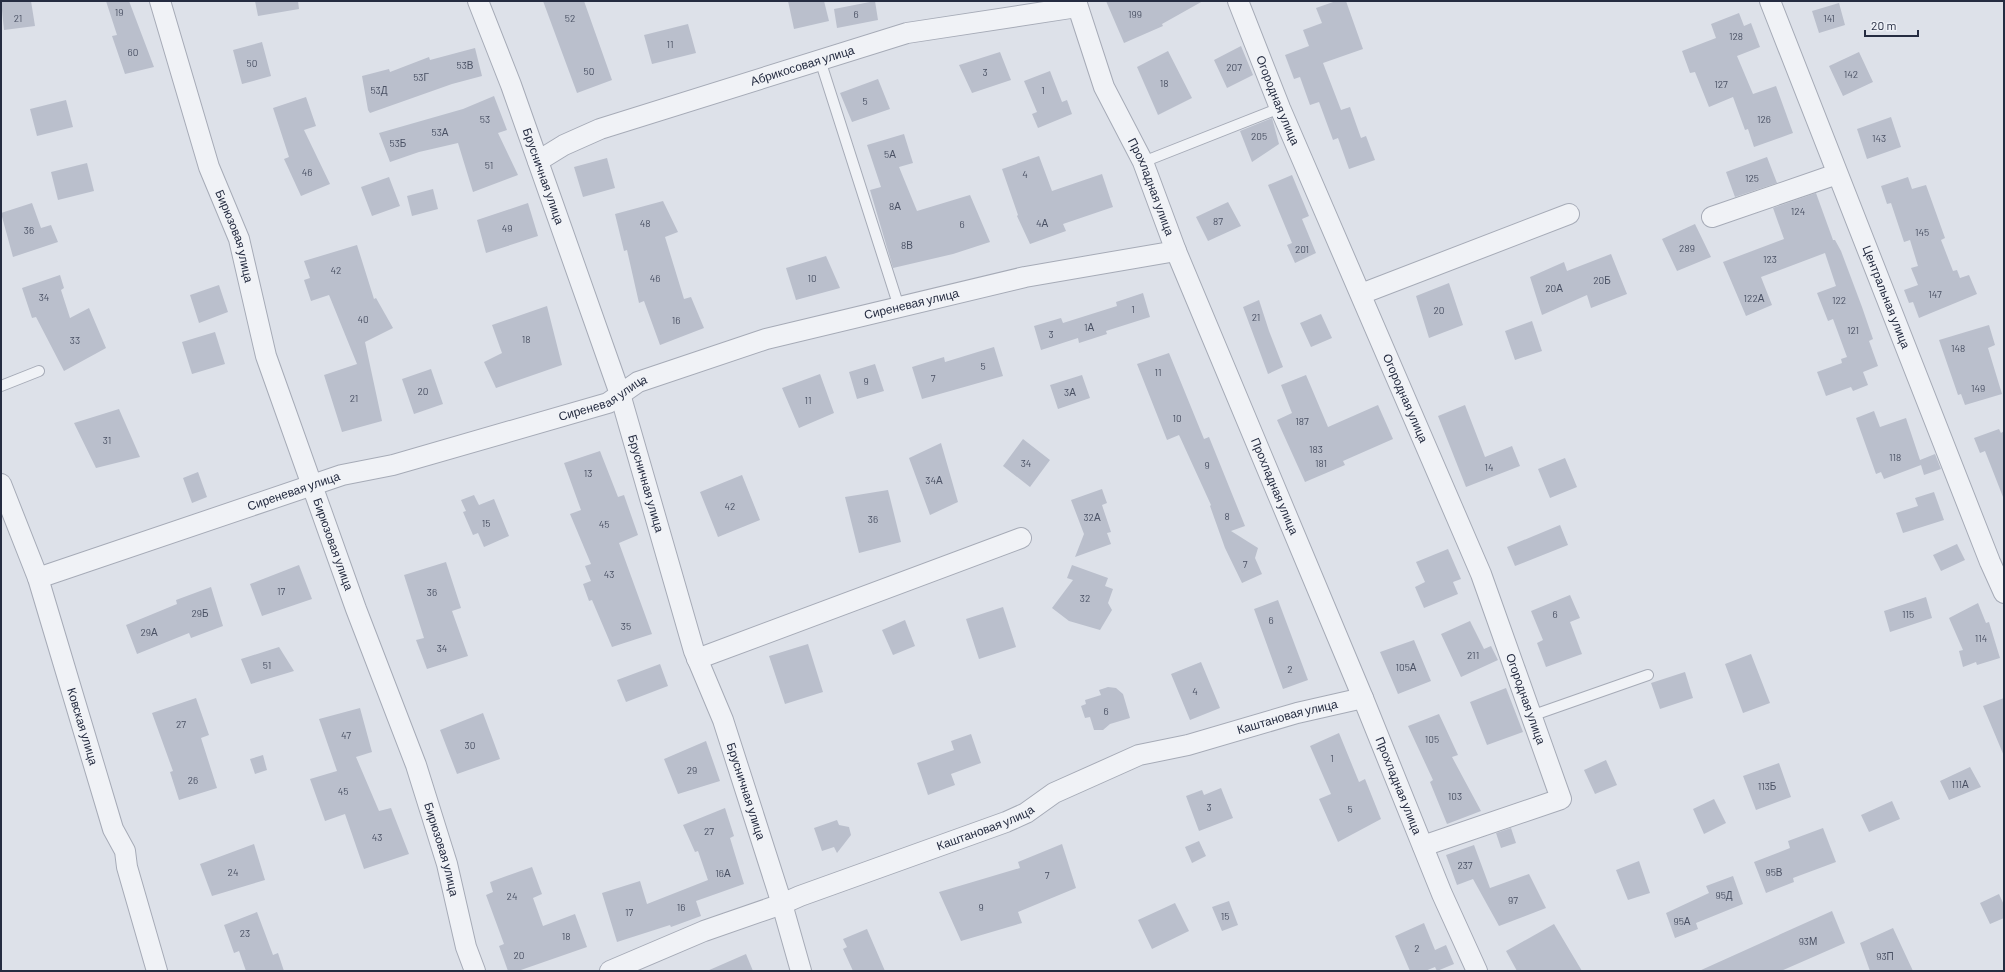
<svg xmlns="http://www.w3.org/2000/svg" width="2005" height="972" viewBox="0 0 2005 972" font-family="Barlow,sans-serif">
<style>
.building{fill:#babfcc}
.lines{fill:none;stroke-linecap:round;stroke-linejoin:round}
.lane-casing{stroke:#a6abb7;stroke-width:12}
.street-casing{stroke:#a6abb7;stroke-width:22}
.lane{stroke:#f0f2f6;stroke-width:10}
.street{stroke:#f0f2f6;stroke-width:20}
.labels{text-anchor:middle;stroke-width:3.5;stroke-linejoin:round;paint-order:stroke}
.number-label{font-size:10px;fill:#4a5164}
.street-label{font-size:12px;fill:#252c41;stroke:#edf0f6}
</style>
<rect width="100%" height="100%" fill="#dde1e9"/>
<path class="building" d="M1,1h30l4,25 -31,4z
M106,1h23l25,66 -29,7 -13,-38 5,-1z
M255,1h43l1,8 -41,7z
M543,1h41l28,79 -35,13z
M788,1h36l5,20 -35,8z
M875,1l3,19 -41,8 -3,-19z
M1106,1h97l-41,23 1,2 -39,17z
M1336,1h10l17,48 -40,14 18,47 9,-3 11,31 5,-2 9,24 -26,9 -11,-31 -5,2 -14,-38 -9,3 -10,-28 -6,2 -9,-24 24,-9 -6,-16 19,-7 -6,-15z
M1839,3l6,22 -26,8 -7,-22z
M1739,13l5,13 7,-3 9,24 -23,9 16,38 23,-8 17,47 -39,14 -6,-18 -3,1 -12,-33 -24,10 -14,-35 -5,1 -8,-22 34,-13 -5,-14z
M688,24l8,29 -44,11 -8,-29z
M262,42l9,34 -29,8 -9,-34z
M1241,46l12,29 -26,13 -13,-28z
M475,48l7,28 -30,8 -82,29 -2,-3 -6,-34 27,-7 1,3 39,-15 1,3z
M1168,51l24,47 -34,17 -21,-48z
M1000,52l11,28 -39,13 -13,-28z
M1859,52l14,30 -30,14 -14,-30z
M1050,71l12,31 5,-2 5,14 -34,14 -6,-14 5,-2 -13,-31z
M878,79l12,30 -38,13 -12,-29z
M494,96l13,34 -9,3 20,42 -45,17 -15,-49 -39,9 -29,10 -11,-29 84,-24z
M306,97l10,29 -12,4 26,54 -29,12 -17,-37 5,-2 -16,-49z
M66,100l7,27 -36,9 -7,-27z
M1891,117l10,30 -34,12 -10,-30z
M1272,118l7,26 -27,18 -12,-31z
M904,134l9,29 -14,4 18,44 53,-16 20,47 -37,12 -60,14 -23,-78 11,-3 -14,-42z
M1039,156l13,35 50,-17 11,33 -50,17 3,7 -36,13 -13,-28 1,-1 -16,-46z
M1767,157l10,26 -42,14 -9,-25z
M607,158l8,30 -32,9 -9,-30z
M87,163l7,28 -36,9 -7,-28z
M1292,175l17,41 -7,3 14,34 -21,10 -8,-18 5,-2 -24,-58z
M389,177l11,29 -28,10 -11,-29z
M1908,177l4,12 14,-4 19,53 -4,2 12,31 4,-1 3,8 9,-3 8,19 -58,24 -6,-16 -4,1 -5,-13 14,-5 -7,-17 7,-2 -8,-26 -6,2 -13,-39 -4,1 -6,-18z
M433,189l5,20 -26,7 -5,-20z
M1816,193l17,47h2l6,11 21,56 11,32 -4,2 9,25 -15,6 5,13 -15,6 -2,-4 -25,9 -9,-24 25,-9 -1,-4 6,-2 -14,-38 -5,2 -11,-28 19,-7 -11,-33 -64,24 11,28 -26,11 -23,-54 61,-23 -11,-31z
M663,201l15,31 -13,5 19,62 7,-2 13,31 -44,17 -16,-44 -5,2 -12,-53 -3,1 -9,-37z
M1228,202l13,24 -33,15 -12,-24z
M32,203l9,25 10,-3 7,17 -45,15 -12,-44z
M528,203l10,33 -52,17 -9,-33z
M1695,224l16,33 -34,14 -15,-32z
M357,245l17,54 2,-1 17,30 -28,14 17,79 -40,11 -18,-57 33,-11 -28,-69 -18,6 -7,-21 6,-2 -6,-17z
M1611,254l16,40 -36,14 -4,-13 -45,20 -12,-38 34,-15 3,9z
M826,256l14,32 -44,12 -10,-32z
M60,275l4,13 -3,2 9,28 19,-10 17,40 -42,23 -28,-54 -4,1 -10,-30z
M1449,283l14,42 -34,13 -13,-42z
M219,285l9,27 -29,11 -9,-28z
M1143,293l7,24 -44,14 1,3 -28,9 -1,-5 -37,12 -7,-24 27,-8 2,5 54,-17 -1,-4z
M1259,300l10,31 14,36 -15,7 -25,-67z
M547,306l15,59 -66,23 -12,-26 18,-9 -10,-28z
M1321,314l11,24 -21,9 -11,-24z
M1532,321l10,30 -27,9 -10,-29z
M1989,325l6,20 -7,3 14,46 -37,11 -4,-11 -3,1 -19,-55z
M215,332l10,32 -33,10 -10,-32z
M994,347l9,29 -81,23 -10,-32 32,-10 1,5z
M1169,353l35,86 5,-2 36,89 -14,5 27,17 -3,10 7,16 -20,9 -17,-35 -15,-42 1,-1 -32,-70 -12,5 -30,-76z
M875,364l9,27 -27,8 -8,-27z
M431,369l12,35 -29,10 -12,-35z
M820,374l14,39 -35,15 -17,-40z
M1082,375l8,23 -32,11 -8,-24z
M1306,375l22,52 50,-22 15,34 -50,22 2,4 -40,17 -28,-62 15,-7 -11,-28z
M1465,405l20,52 27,-11 8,20 -54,21 -28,-71z
M119,409l21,48 -44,11 -22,-45z
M1874,411l6,16 26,-9 14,42 15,-6 6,15 -17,6 -3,-10 -37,14 -3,-7 -5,2 -20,-56z
M1999,429l2,4 3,-2 -1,66 -18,-46 -5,2 -6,-15z
M1023,439l27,21 -20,27 -27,-21z
M941,443l17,59 -28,13 -21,-57z
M600,451l18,46 6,-2 14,40 -19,8 33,91 -40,13 -20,-47 -3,1 -6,-17 8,-3 -6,-15 6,-2 -21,-50 11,-4 -17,-47z
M1565,458l12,29 -27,11 -12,-29z
M198,472l9,25 -15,6 -9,-25z
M742,475l18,45 -42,17 -18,-45z
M1102,489l5,14 -5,2 9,27 -4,1 4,11 -36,13 9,-23 -13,-34z
M888,490l13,52 -42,11 -14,-56z
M1934,492l10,28 -41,13 -7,-20 22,-7 -3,-8z
M474,495l5,10 15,-6 15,37 -25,11 -6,-14 -5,2 -10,-23 3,-1 -5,-11z
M1560,525l8,20 -53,21 -8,-19z
M1957,544l8,16 -24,11 -8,-16z
M1448,549l13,30 -8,3 5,12 -34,14 -9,-21 10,-5 -9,-20z
M446,562l15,46 -9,3 16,45 -41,13 -11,-29 8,-2 -20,-63z
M299,565l13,34 -50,17 -12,-32z
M1072,565l36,13 -3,8 8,3 -5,14 4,7 -12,20 -31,-9 -17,-13 21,-28 -6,-2z
M211,587l12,39 -32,12 -2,-5 -52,21 -11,-29 51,-21 -1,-4z
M1570,595l10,23 -10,4 12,32 -36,13 -9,-24 6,-3 -12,-29z
M1926,597l6,21 -42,14 -6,-21z
M1278,600l30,80 -25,9 -29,-80z
M1978,603l8,20 3,-1 11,36 -23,7 -1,-3 -13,5 -4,-16 4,-1 -14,-32z
M1003,607l13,40 -37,12 -13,-40z
M905,620l10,26 -22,9 -11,-25z
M1470,621l14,28 7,-3 7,14 -37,17 -20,-43z
M1414,640l17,41 -33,13 -18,-42z
M808,644l15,48 -38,12 -16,-48z
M279,647l15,24 -43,13 -10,-25z
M1751,654l19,49 -27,10 -18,-49z
M1201,662l19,46 -30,12 -19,-46z
M660,664l8,22 -42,16 -9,-22z
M1685,672l8,26 -33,11 -9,-26z
M1108,687l8,1 7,6 7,24 -20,6 -7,6h-9l-4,-13 -5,1 -4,-12 5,-2 -1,-4 16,-5 -2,-5z
M1506,688l17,44 -36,13 -17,-43z
M196,698l13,37 -8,3 16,50 -38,12 -9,-28 3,-1 -21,-58z
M2004,698v58l-21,-50z
M360,708l12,44 -16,5 23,54 12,-3 18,46 -45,15 -19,-55 -20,7 -15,-42 27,-8 -18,-52z
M483,713l17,46 -43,15 -17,-44z
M1439,714l19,41 -6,2 29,54 -34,13 -17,-42 3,-2 -25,-54z
M1339,733l20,49 6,-3 16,40 -43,23 -19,-43 12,-5 -21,-48z
M971,734l10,29 -30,11 4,11 -27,10 -11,-32 37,-13 -3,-9z
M706,741l14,40 -42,13 -14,-35z
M263,755l4,15 -12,4 -5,-15z
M1606,760l11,25 -22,9 -11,-24z
M1779,763l12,34 -35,13 -13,-34z
M1970,767l11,20 -32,13 -9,-19z
M1221,788l12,30 -34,13 -13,-35 16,-6 2,5z
M1714,799l12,24 -22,11 -11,-25z
M1892,801l8,18 -31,13 -8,-17z
M725,808l9,28 -4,2 14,46 -48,17 5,15 -30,11 -1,-2 -53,17 -15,-49 38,-12 7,23 61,-24 -10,-29 -3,1 -12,-27z
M837,820l2,5 10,2 2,8 -14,18 -3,-6 -12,4 -8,-23z
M1511,828l5,15 -15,5 -5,-15z
M1823,828l13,34 -43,16 1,4 -28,11 -12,-31 36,-14 -2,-7z
M1199,841l7,15 -14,7 -7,-16z
M254,844l11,36 -53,16 -12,-32z
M1062,844l14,44 -58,24 4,11 -61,18 -22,-49 81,-24 -2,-6z
M1474,845l16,43 39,-14 17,34 -47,18 -26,-47 -16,6 -11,-30z
M1639,861l11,32 -22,7 -12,-30z
M532,867l10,27 -9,4 10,28 32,-12 12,33 -69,24h-10l-9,-25 5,-2 -18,-49 7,-3 -3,-10z
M1733,876l10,28 -47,19 2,6 -23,9 -9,-25 43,-20 -3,-7z
M1999,894l5,11v13l-14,6 -10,-21z
M1229,901l9,24 -16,6 -10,-24z
M1175,903l14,28 -37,18 -14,-29z
M1832,911l13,32 -64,28h-82z
M257,912l16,43 5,-2 6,18h-38l-7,-20 -5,2 -10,-28z
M1424,923l11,27 11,-5 8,19 -17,7 -2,-4 -10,4h-15l-15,-35z
M1554,924l28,47h-65l-11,-20z
M1893,928l20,43h-43l-10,-28z
M867,929l18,42h-32l-10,-22 4,-2 -4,-8z
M746,954l7,17h-46z"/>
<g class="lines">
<g class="lane-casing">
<path id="lane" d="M820,60l79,247
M1143,162l137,-54
M1,386l38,-15
M1531,716l117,-41"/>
</g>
<g class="street-casing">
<g id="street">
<path id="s1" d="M160,1l49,166 30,72 27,117 90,253 60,156 31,99 19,83 9,24"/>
<path id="s2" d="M478,1l33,84 109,309 74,257 29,69 59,184 19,67"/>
<path id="s3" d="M1076,1l28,86 39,75 33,89 187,447 79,196 35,77"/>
<path id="s4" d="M1238,1l42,107 201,466 80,225 -138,47"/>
<path id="s5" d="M1770,1l220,561 14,31"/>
<path id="s6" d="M538,161l26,-16 36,-16 307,-96 170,-26"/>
<path d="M1712,217l125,-43"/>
<path d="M1361,294l208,-80"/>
<path id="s7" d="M1,484l37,94 75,251 12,22 2,16 30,104"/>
<path id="s8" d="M38,578l304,-103 51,-10 215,-62 30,-21 128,-43 259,-62 151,-26"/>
<path d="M697,659l324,-121"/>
<path id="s9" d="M610,971l94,-40 78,-27 18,-8 206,-74 20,-9 28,-20 85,-38 49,-10 109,-32 66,-15"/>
</g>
</g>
<use href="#lane" class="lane"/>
<use href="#street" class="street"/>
</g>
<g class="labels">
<g class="number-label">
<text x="119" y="16">19</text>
<text x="856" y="18">6</text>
<text x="1135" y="18">199</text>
<text x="18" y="22">21</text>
<text x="570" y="22">52</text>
<text x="1829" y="22">141</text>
<text x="1736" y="40">128</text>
<text x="670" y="48">11</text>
<text x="133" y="56">60</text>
<text x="252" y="67">50</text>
<text x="465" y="69">53В</text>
<text x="1234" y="71">207</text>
<text x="589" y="75">50</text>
<text x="985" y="76">3</text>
<text x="1851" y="78">142</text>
<text x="421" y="81">53Г</text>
<text x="1164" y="87">18</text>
<text x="1721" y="88">127</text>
<text x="379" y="94">53Д</text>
<text x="1043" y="94">1</text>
<text x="865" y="105">5</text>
<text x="485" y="123">53</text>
<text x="1764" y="123">126</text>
<text x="440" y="136">53А</text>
<text x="1259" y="140">205</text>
<text x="1879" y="142">143</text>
<text x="398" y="147">53Б</text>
<text x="890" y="158">5А</text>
<text x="489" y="169">51</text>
<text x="307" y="176">46</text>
<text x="1025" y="178">4</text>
<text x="1752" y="182">125</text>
<text x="895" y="210">8А</text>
<text x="1798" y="215">124</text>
<text x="1218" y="225">87</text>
<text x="645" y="227">48</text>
<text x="1042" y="227">4А</text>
<text x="962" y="228">6</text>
<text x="507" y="232">49</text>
<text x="29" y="234">36</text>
<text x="1922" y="236">145</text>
<text x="907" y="249">8В</text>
<text x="1687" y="252">289</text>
<text x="1302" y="253">201</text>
<text x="1770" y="263">123</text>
<text x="336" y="274">42</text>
<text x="655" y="282">46</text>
<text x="812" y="282">10</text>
<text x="1602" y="284">20Б</text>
<text x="1554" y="292">20А</text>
<text x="1935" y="298">147</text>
<text x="44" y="301">34</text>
<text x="1754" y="302">122А</text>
<text x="1839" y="304">122</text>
<text x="1133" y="313">1</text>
<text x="1439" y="314">20</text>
<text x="1256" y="321">21</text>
<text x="363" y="323">40</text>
<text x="676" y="324">16</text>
<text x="1089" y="331">1А</text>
<text x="1853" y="334">121</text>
<text x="1051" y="338">3</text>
<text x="526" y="343">18</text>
<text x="75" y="344">33</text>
<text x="1958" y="352">148</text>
<text x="983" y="370">5</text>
<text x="1158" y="376">11</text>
<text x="933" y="382">7</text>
<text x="866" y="385">9</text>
<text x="1978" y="392">149</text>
<text x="423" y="395">20</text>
<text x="1070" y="396">3А</text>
<text x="354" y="402">21</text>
<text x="808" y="404">11</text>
<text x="1177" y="422">10</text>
<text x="1302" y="425">187</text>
<text x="107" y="444">31</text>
<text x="1316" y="453">183</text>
<text x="1895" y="461">118</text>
<text x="1026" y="467">34</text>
<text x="1321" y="467">181</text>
<text x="1207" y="469">9</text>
<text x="1489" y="471">14</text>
<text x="588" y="477">13</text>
<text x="934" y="484">34А</text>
<text x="730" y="510">42</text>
<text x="1227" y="520">8</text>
<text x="1092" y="521">32А</text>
<text x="873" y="523">36</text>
<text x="486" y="527">15</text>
<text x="604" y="528">45</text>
<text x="1245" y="568">7</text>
<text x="609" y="578">43</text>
<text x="281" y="595">17</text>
<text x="432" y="596">36</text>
<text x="1085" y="602">32</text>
<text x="200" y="617">29Б</text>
<text x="1555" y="618">6</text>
<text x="1908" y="618">115</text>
<text x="1271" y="624">6</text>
<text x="626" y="630">35</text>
<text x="149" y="636">29А</text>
<text x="1981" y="642">114</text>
<text x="442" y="652">34</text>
<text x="1473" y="659">211</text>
<text x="267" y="669">51</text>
<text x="1406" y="671">105А</text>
<text x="1290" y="673">2</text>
<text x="1195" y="695">4</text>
<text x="1106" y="715">6</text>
<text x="181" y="728">27</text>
<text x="346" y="739">47</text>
<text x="1432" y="743">105</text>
<text x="470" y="749">30</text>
<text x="1332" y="762">1</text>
<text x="692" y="774">29</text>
<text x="193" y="784">26</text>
<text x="1960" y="788">111А</text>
<text x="1767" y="790">113Б</text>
<text x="343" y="795">45</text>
<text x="1455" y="800">103</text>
<text x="1209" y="811">3</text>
<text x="1350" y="813">5</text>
<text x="709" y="835">27</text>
<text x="377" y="841">43</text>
<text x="1465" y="869">237</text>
<text x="233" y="876">24</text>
<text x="1774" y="876">95В</text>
<text x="723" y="877">16А</text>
<text x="1047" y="879">7</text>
<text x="1724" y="899">95Д</text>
<text x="512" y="900">24</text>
<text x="1513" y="904">97</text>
<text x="681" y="911">16</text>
<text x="981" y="911">9</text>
<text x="629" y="916">17</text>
<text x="1225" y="920">15</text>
<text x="1682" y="925">95А</text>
<text x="245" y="937">23</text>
<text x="566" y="940">18</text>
<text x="1808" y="945">93М</text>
<text x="1417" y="952">2</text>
<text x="519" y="959">20</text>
<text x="1885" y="960">93П</text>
</g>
<g class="street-label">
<text dy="4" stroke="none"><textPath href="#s6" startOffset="282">Абрикосовая улица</textPath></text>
<text dy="4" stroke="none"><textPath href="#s4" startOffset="107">Огородная улица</textPath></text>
<text dy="4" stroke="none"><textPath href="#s2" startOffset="187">Брусничная улица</textPath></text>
<text dy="4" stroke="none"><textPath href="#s3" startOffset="201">Прохладная улица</textPath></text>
<text dy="4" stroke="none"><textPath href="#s1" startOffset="247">Бирюзовая улица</textPath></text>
<text dy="4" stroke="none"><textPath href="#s5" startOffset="318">Центральная улица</textPath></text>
<text dy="4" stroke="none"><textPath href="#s8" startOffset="918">Сиреневая улица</textPath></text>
<text dy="4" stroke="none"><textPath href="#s8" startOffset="594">Сиреневая улица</textPath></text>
<text dy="4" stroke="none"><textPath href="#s4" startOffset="431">Огородная улица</textPath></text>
<text dy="4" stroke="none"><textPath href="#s2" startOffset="511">Брусничная улица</textPath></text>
<text dy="4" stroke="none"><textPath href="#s3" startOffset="525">Прохладная улица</textPath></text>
<text dy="4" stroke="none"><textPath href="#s8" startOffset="270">Сиреневая улица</textPath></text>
<text dy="4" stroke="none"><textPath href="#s1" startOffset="571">Бирюзовая улица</textPath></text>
<text dy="4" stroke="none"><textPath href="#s4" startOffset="755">Огородная улица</textPath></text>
<text dy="4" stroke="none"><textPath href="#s9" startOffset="726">Каштановая улица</textPath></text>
<text dy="4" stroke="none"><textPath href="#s7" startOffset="256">Ковская улица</textPath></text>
<text dy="4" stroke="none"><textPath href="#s3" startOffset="849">Прохладная улица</textPath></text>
<text dy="4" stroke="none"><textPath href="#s2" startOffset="835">Брусничная улица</textPath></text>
<text dy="4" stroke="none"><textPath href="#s9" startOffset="402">Каштановая улица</textPath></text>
<text dy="4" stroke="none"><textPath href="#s1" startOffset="895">Бирюзовая улица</textPath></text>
</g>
</g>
<rect width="2005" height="972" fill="none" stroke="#252c41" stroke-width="4"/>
<path d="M1865 30v6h53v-6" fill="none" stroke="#252c41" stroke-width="2"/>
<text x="1871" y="30" font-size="12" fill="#252c41" stroke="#edf0f6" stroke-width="3" paint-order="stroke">20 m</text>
</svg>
